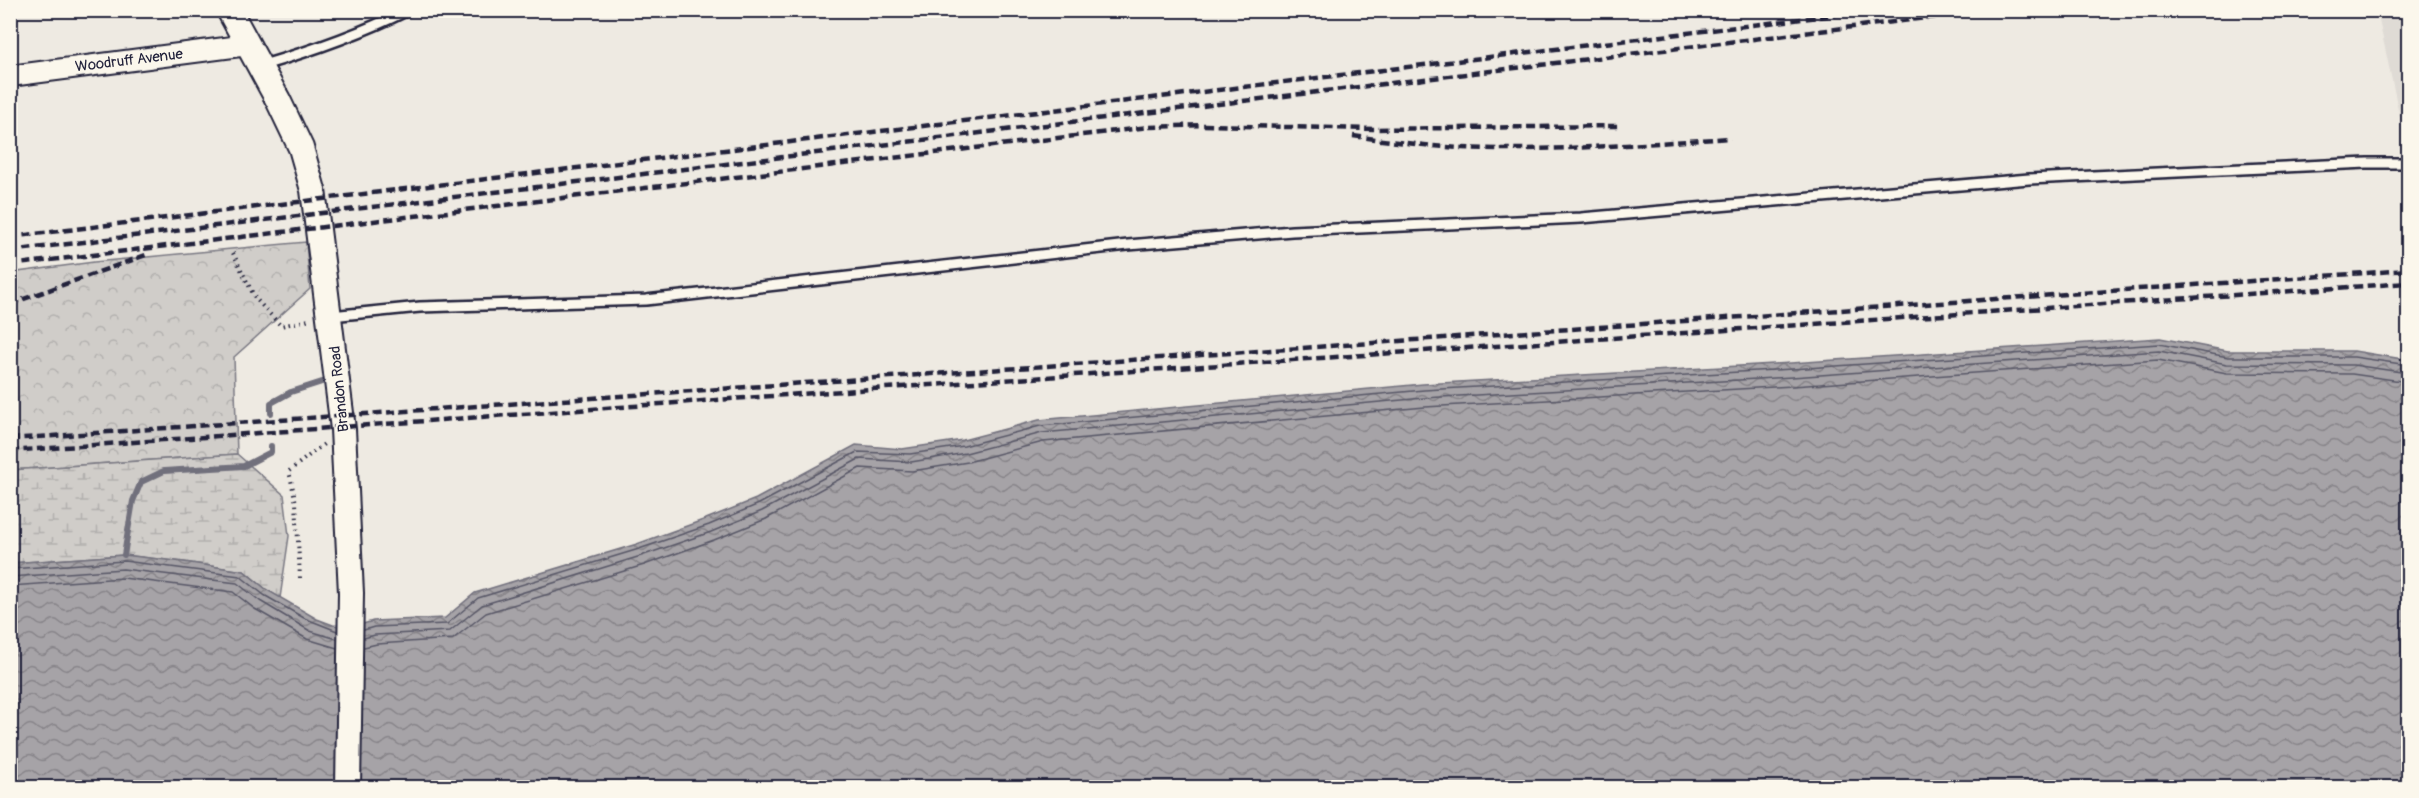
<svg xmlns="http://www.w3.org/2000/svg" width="2419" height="798" viewBox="0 0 2419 798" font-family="Pangolin,sans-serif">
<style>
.built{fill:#dfdbd5}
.forest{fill:url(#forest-crowns);stroke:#797882;stroke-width:1.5}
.wetland{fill:url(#wetland-marsh);stroke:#797882;stroke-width:1.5}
.water{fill:url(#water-waves);stroke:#716f7c;stroke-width:1.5}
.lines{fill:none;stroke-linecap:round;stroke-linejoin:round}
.shore{stroke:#575666;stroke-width:1.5}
.stream{stroke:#716f7c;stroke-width:6}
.service-casing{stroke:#22223b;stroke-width:14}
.minor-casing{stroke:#22223b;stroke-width:24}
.tertiary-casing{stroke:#22223b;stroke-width:28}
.path{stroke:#22223b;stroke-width:4;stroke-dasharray:1.5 4.5;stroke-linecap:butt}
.service{stroke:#fbf7ec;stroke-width:9}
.minor{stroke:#fbf7ec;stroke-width:20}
.tertiary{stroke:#fbf7ec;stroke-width:24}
.rail{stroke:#22223b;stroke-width:4.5;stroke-dasharray:9 4.5;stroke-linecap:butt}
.labels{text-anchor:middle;stroke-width:4.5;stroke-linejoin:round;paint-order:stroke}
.street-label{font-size:15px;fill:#22223b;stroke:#fbf7ec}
</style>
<defs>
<pattern id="forest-crowns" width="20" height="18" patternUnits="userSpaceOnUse" patternTransform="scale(1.5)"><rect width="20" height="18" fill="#d0cdc9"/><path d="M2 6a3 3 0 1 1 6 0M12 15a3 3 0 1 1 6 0" fill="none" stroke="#b2b0ae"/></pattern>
<pattern id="wetland-marsh" width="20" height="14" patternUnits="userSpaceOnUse" patternTransform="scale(1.5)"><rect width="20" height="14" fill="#d0cdc9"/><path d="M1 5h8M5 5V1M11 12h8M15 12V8" fill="none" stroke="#b2b0ae"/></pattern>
<pattern id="water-waves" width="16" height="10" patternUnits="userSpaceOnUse" patternTransform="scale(1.5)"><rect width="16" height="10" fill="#a6a3a7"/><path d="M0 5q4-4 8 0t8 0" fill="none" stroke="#878489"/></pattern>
</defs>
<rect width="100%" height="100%" fill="#eeeae2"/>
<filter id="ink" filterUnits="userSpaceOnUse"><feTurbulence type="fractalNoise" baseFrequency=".0167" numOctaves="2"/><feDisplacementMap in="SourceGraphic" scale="12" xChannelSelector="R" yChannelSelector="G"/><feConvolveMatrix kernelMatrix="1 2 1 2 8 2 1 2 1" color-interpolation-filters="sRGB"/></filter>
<g filter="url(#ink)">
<path class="built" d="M2377,11h31v144z"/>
<path class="forest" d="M306,242l4,47 -76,68 3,97 -226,16 -1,-197 84,-11z"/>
<path class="wetland" d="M237,454l47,41 5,41 -9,62 -13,-8 -23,-19 -60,-9 -60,-7 -113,8v-93z"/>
<path class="water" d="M2160,338l68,13h126l54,9v427l-2397,1v-225l113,-8 60,7 60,9 23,19 50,29 16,6 20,2 20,-6 72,-3 30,-25 162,-49 69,-25 50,-20 100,-54 46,4 61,-9 76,-20 384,-36 368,-21z"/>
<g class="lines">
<path class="shore" d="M10,569l114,-8 116,15 24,19 40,23 33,13
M10,577l113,-8 114,14 23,18 50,30 27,8
M10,586l113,-8 110,14 22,17 52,30 30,9
M364,630l10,-3 73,-3 31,-26 161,-49 70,-24 50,-21 98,-52 53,2 54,-8 76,-20 384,-36 368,-21 367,-25 69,13h126l54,8
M364,638l11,-3 75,-4 32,-26 159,-49 70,-24 51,-21 97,-52 52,3 55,-9 76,-20 382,-35 368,-21 367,-26 68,13 126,1 55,8
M364,647l13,-3 76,-5 33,-26 158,-48 70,-25 52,-21 94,-51 52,3 56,-9 75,-20 382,-35 368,-21 365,-26 69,13 125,1 56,8"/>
<path class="stream" d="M271,413v-10l20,-11 31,-10
M124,555l9,-54 8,-19 23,-11 80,-5 27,-14v-6"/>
<g class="service-casing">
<path id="service" d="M260,66c51,-15 100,-32 148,-56
M331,316l89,-9 226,-7 482,-55 164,-14 289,-13 448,-39 338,-16h41"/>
</g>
<g class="minor-casing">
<path id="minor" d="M10,76l238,-31"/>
</g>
<g class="tertiary-casing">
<path id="tertiary" d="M229,10l49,90 23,48 12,42 30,239 8,164 -3,195"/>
</g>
<path class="path" d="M233,253l22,45 26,28 28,-6
M300,578l-4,-75 -7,-32 35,-27"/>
<use href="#service" class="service"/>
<use href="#minor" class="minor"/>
<use href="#tertiary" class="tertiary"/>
<path class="rail" d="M1353,136c36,5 72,10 109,12 89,4 179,-4 268,-10
M10,237l1866,-227
M10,251l1982,-241
M10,265l1139,-138 55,-2 169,4 245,-3
M10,304l136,-49
M10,439l2398,-169
M10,451l790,-57 1608,-111"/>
</g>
</g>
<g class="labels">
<g class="street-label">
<text transform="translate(129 60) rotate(-7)" y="5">Woodruff Avenue</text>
<text transform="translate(339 389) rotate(-96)" y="5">Brandon Road</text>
</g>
</g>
<rect width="2419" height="798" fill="none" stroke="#fbf7ec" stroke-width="36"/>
<rect x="18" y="18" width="2383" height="762" fill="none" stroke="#22223b" stroke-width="2" filter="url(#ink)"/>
</svg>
